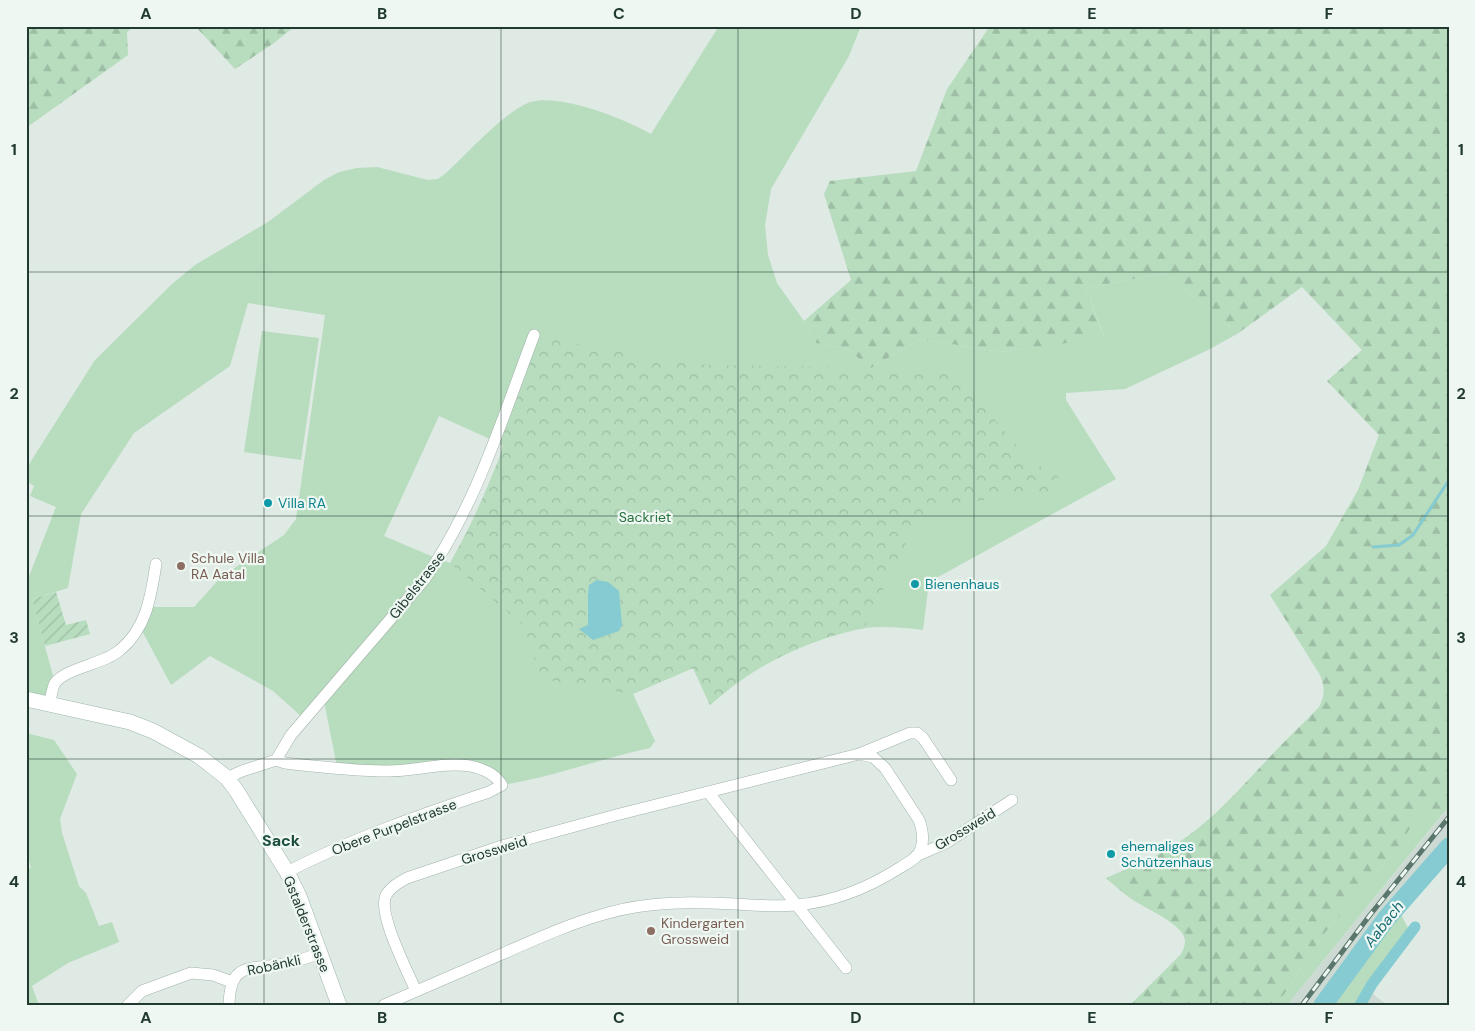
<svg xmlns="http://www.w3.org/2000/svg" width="1475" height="1031" viewBox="0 0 1475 1031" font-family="'DM Sans',sans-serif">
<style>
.built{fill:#cddad3}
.grass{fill:#b7dcbe}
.forest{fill:url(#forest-firs)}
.park{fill:url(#park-crowns)}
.garden{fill:url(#garden-furrows)}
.water{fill:#85cbd1}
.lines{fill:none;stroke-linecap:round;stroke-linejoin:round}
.stream{stroke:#85cbd1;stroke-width:3}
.canal{stroke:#85cbd1;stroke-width:11}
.river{stroke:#85cbd1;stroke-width:19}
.street-casing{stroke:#a2b2ab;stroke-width:12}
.secondary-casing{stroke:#9eb6ac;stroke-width:16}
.street{stroke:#fff;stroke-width:11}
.secondary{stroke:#fff;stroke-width:15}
.rail-casing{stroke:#5a766d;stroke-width:5}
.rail{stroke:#eff7f2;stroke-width:3;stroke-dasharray:9;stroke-linecap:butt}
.grid{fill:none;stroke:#203a31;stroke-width:1;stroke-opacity:0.55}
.culture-dot{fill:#0f9aa8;stroke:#eff7f2;stroke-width:2}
.education-dot{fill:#8d6e63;stroke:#eff7f2;stroke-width:2}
.labels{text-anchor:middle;stroke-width:4.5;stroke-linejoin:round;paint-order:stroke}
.culture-label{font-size:14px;fill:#0d838f;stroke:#eff7f2;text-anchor:start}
.park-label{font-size:14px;fill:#297240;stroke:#eff7f2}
.education-label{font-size:14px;fill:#785e54;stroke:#eff7f2;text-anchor:start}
.street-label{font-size:14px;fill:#203a31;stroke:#eff7f2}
.water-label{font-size:15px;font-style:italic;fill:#196d77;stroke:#eff7f2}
.quarter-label{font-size:16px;font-weight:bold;fill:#1b4c3d;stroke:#eff7f2}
.neatline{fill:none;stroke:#203a31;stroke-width:2}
.grid-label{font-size:16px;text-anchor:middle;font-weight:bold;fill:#203a31}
</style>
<defs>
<pattern id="forest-firs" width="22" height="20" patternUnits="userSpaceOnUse" patternTransform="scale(1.25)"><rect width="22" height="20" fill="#b7dcbe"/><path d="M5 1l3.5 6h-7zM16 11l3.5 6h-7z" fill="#9dbea4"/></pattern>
<pattern id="park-crowns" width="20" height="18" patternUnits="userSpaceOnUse" patternTransform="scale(1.25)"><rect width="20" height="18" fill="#b7dcbe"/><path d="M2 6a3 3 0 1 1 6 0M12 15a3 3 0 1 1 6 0" fill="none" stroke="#9dbea4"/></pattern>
<pattern id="garden-furrows" width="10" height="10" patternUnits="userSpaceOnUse" patternTransform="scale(1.25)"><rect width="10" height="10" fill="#b7dcbe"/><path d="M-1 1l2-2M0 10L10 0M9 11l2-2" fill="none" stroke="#9dbea4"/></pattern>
</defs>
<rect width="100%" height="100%" fill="#dfeae4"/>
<path class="built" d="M1449,807v26l-72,86 -64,86h-26z
M1369,991l18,14h-25z"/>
<path class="grass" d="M719,26h142l-12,30 -78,133 -6,36 3,30 9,28 27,38 12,22 31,6 24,19 50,-29 79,13 104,-15 -18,-49 79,-15 72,61 -29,16 -83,39 -59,4v7l50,79 -187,103 -6,48c-13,-2 -28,-3 -42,-3 -42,0 -107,29 -141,54 -11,7 -20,16 -30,24l-17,-37 -60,26 22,47 -5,7c-50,11 -98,29 -148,37l-20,-16 -145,-2 -13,-66 119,-141 7,3c21,-37 42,-77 53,-118l-64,-29 -55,120 52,22 -134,159 -29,-26 -63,-35 -39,29 -31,-58 9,-20h45l27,-30 63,-42 12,-16 29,-204 -77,-12 -18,63 -96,67 -53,81 -13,74 -36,11 23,84 -6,22 -23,-6v-115l30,-77 -26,-11 4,-10 -8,-5v-12l69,-109 77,-76 23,-19 73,-43 56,-42 15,-8 18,-4 20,-1 51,13 10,-1 8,-6c20,-18 61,-64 85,-71 28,-9 95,17 120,32z
M262,331l57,7 -18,122 -57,-8z
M26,733l28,7 23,34 -17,45 2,14 17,53 7,7 13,33 13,-4 7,20 -51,21 -36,23 7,19h-13v-136l5,-1 -5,-19z
M1425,802l16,14 -154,189h-10l46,-70 77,-90z
M1449,833v25l-49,55 12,22 -42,56 -8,14h-49l64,-86z"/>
<path class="forest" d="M26,26h109l-8,6 1,23 -102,73z
M195,26h100l-21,17 -39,26z
M990,26h459v781l-8,9 -16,-13 -25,42 -77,90 -46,70h-147l51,-51c4,-7 6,-14 1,-21 -9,-13 -35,-24 -49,-33 -9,-6 -18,-14 -27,-22 26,-11 53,-22 76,-38 33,-22 58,-52 86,-81 16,-18 34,-34 51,-52 6,-12 6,-19 1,-32l-50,-80 56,-49 32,-56 21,-55 -52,-54 35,-31 -60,-63 -65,47 -72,-61 -79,15 18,50 -104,14 -79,-13 -50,29 -24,-19 -31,-6 -12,-22 47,-41 -27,-86 6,-13 86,-10 31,-82z"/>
<path class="park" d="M534,335l132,26 42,4 163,3 83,4 75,88 30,17 1,10 -8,7 -121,11 -25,38 -42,85c-43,9 -88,27 -124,53 -11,7 -20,16 -30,24l-17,-37 -61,26 -91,-15 -17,-53 -74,-63c22,-38 38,-77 54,-117l-11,-5z"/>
<path class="garden" d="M56,592l10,33 20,-5 4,14 -45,12 -13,-47z"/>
<path class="water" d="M597,580l11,2 11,9 3,34 -3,6 -26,9 -14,-11 9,-4v-30l1,-10z"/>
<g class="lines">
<path class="stream" d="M1373,547l26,-2 14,-10 36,-55"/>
<path class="canal" d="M1360,1005l12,-21 43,-57"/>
<path class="river" d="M1323,1005l63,-86 63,-72"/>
<g class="street-casing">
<path id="street" d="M49,705c2,-6 3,-17 6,-22 11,-15 49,-19 65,-33 27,-22 31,-55 36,-86
M859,754l51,-21h7l6,5 28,42
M276,760l9,3c34,4 69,8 104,8 27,0 54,-9 81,-5 13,3 24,7 32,19l-13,7c-69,23 -138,47 -202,80
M227,778l15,-7 34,-11 15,-25 133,-155c52,-74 78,-161 110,-245
M708,792l138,176
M916,856l30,-13 66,-43
M128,1005l14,-14 49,-18 22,2 19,7
M229,1005c1,-41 18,-36 49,-40 15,-2 29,-7 42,-12
M384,1005c39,-17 78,-34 118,-51 34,-15 69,-31 106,-41 42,-12 84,-11 127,-9 20,1 41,3 61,1 37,-3 74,-18 105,-38 5,-3 12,-7 16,-11 8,-11 6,-25 2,-36l-34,-52 -12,-11 -14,-3 -243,61 -114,31 -95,32c-9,5 -16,9 -21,17 -9,18 22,77 30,96"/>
</g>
<g class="secondary-casing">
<path id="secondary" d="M26,699l104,23 23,9 46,25 28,22 9,12 51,82 12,24 40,109"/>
</g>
<use href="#street" class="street"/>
<use href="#secondary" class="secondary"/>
<g class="rail-casing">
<path id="rail" d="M1302,1005l68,-90 79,-98"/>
</g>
<use href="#rail" class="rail"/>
</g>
<path class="grid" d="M264,26v979M501,26v979M738,26v979M974,26v979M1211,26v979M26,272h1423M26,516h1423M26,759h1423"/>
<g class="culture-dot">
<circle cx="268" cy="503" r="5"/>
<circle cx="915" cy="584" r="5"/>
<circle cx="1111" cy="854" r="5"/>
</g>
<g class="education-dot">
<circle cx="181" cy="566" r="5"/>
<circle cx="651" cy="931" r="5"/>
</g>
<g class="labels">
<g class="culture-label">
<text x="278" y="508">Villa RA</text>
<text x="925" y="589">Bienenhaus</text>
<text x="1121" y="851">ehemaliges<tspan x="1121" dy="16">Schützenhaus</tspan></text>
</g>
<g class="park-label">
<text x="645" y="522">Sackriet</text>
</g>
<g class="education-label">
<text x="191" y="563">Schule Villa<tspan x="191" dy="16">RA Aatal</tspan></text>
<text x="661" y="928">Kindergarten<tspan x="661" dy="16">Grossweid</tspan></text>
</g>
<g class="street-label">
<text transform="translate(417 585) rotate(-52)" y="5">Gibelstrasse</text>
<text transform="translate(394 827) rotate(-21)" y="5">Obere Purpelstrasse</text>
<text transform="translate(965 829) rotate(-31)" y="5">Grossweid</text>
<text transform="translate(494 850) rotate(-17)" y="5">Grossweid</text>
<text transform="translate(307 924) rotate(68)" y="5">Gstalderstrasse</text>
<text transform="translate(274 965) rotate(-12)" y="5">Robänkli</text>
</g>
<g class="water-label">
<text transform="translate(1384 924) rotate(-52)" y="5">Aabach</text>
</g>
<g class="quarter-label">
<text x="281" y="846">Sack</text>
</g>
</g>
<rect width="1475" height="1031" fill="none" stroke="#eff7f2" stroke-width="55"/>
<rect x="28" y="28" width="1420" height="976" class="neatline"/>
<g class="grid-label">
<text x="146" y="19">A</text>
<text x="382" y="19">B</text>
<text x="619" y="19">C</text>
<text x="856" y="19">D</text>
<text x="1092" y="19">E</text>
<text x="1329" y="19">F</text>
<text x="14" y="155">1</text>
<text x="1461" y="155">1</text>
<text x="14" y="399">2</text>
<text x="1461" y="399">2</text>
<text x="14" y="643">3</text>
<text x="1461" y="643">3</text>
<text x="14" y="887">4</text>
<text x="1461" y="887">4</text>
<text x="146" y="1023">A</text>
<text x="382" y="1023">B</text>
<text x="619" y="1023">C</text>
<text x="856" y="1023">D</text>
<text x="1092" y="1023">E</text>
<text x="1329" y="1023">F</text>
</g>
</svg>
